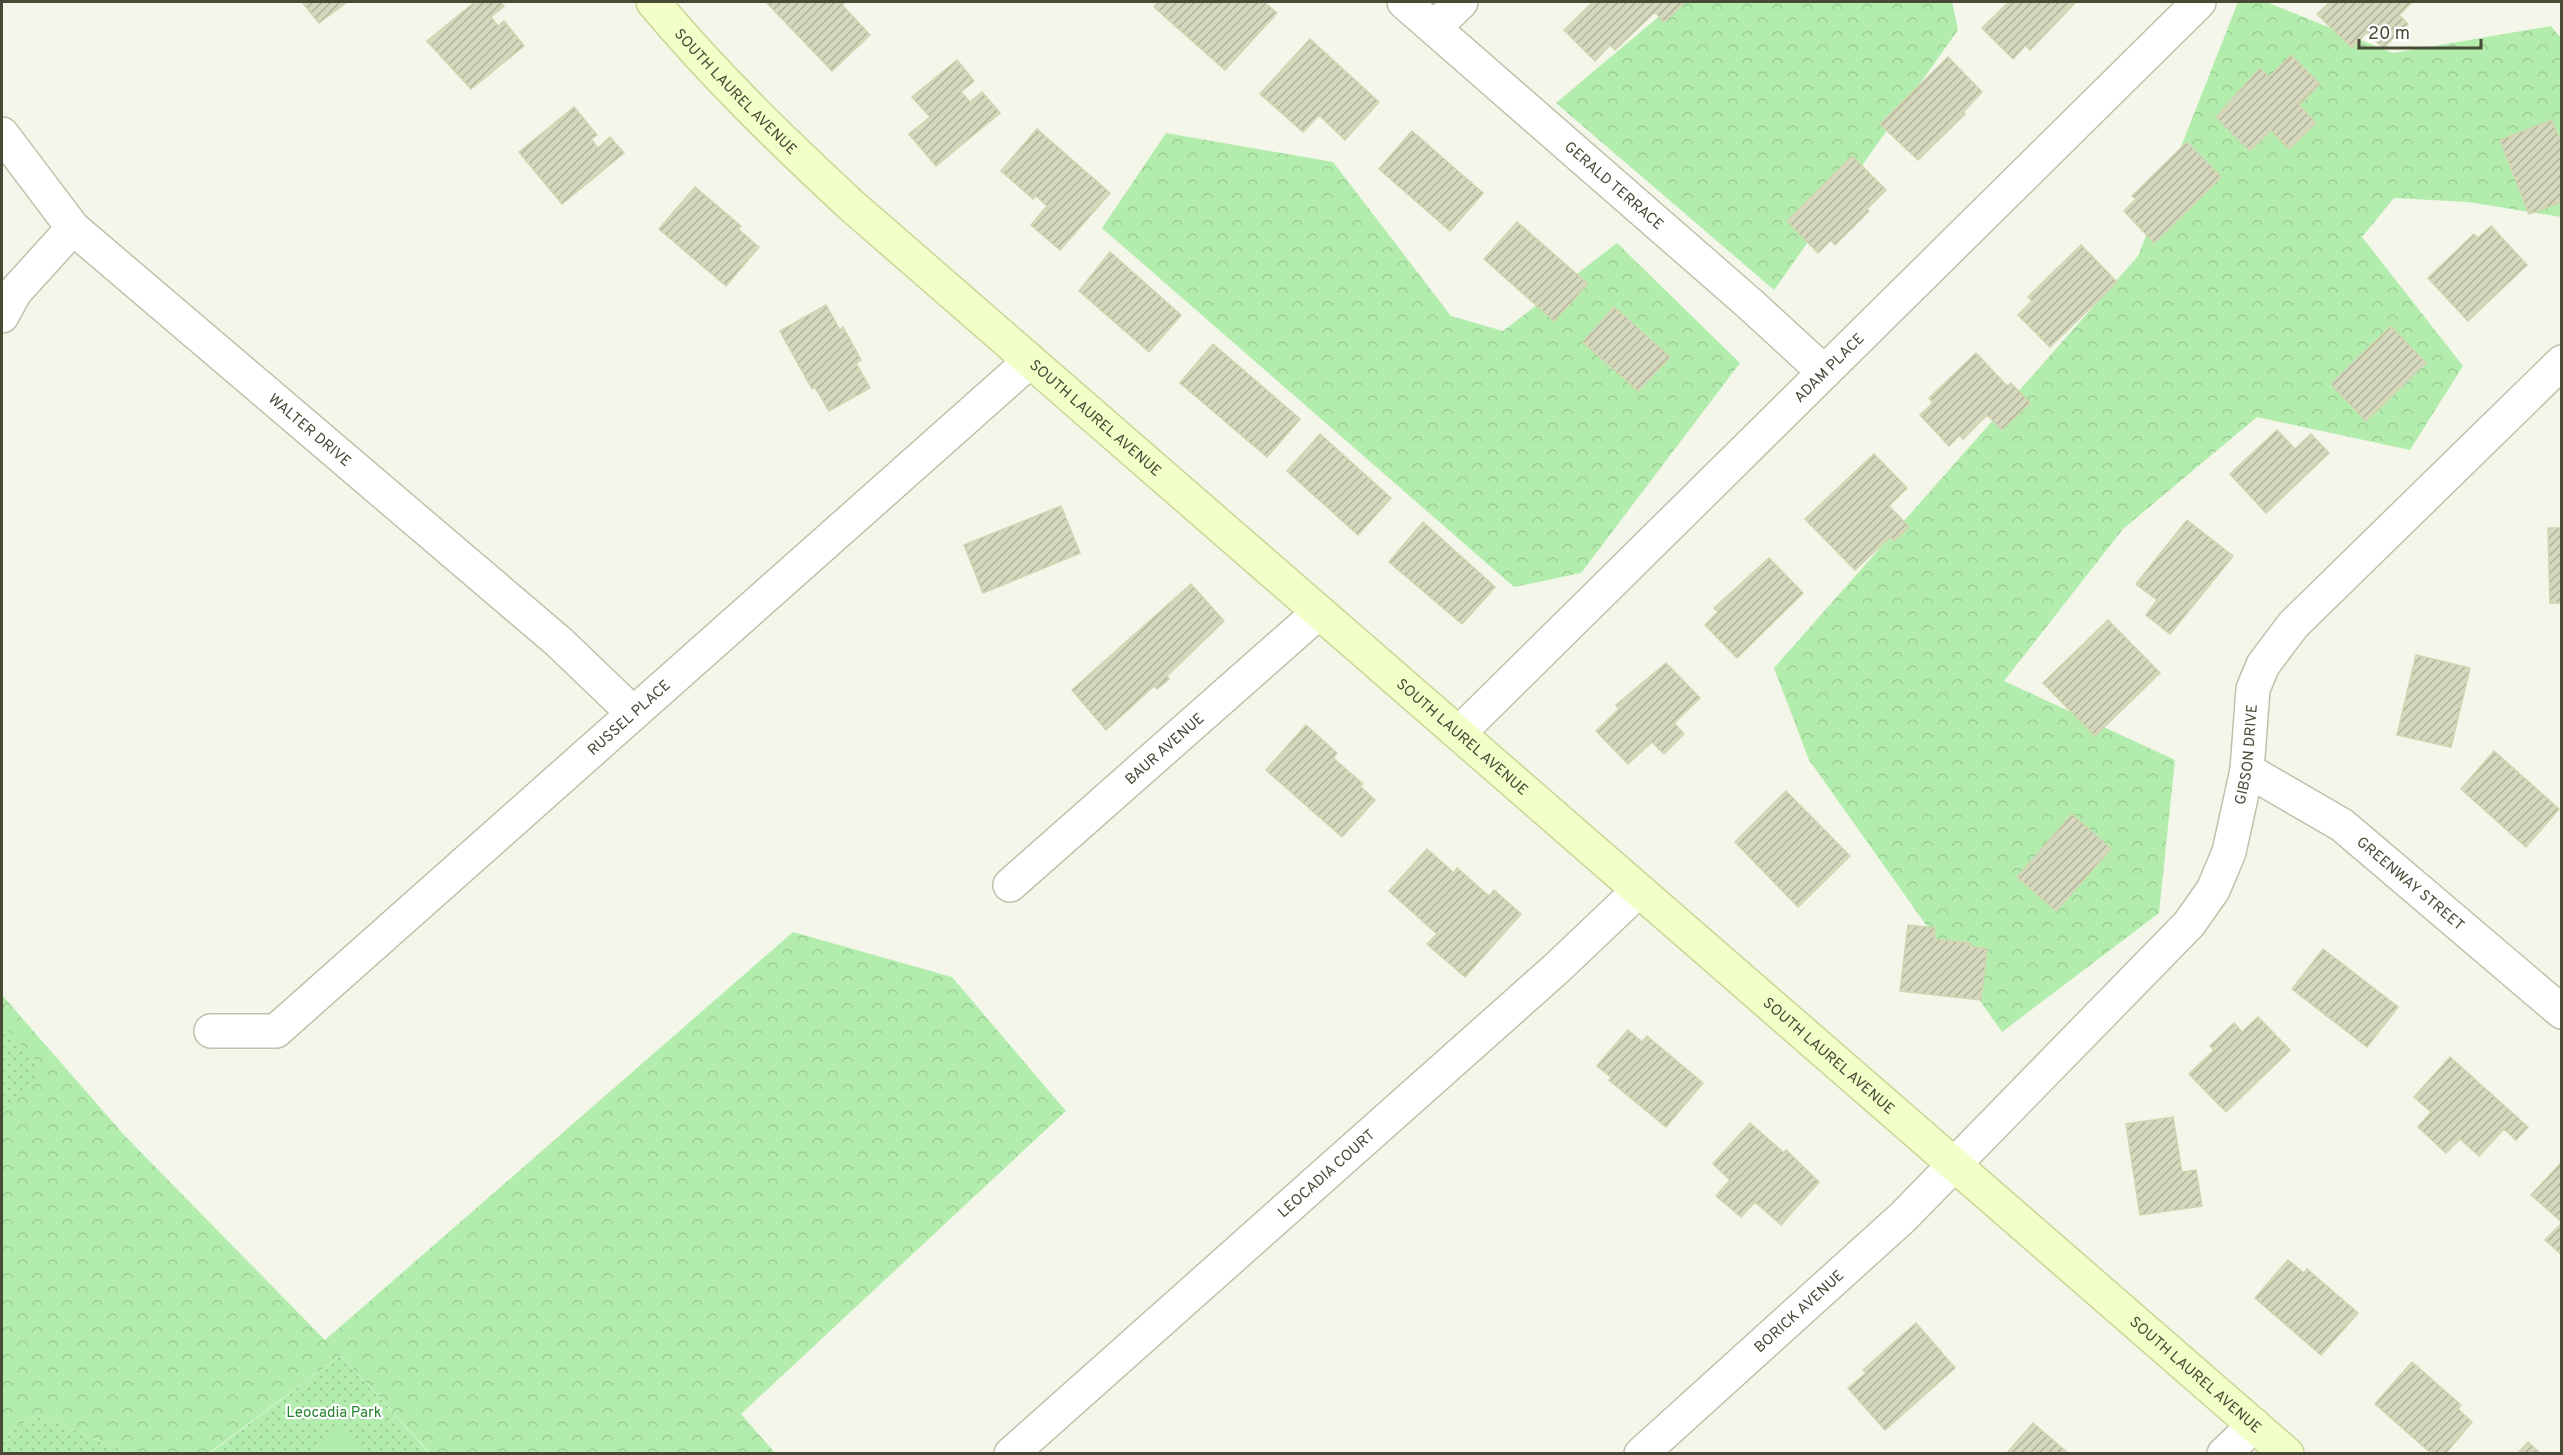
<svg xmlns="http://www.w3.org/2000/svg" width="2563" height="1455" viewBox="0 0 2563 1455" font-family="Overpass,sans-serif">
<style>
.forest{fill:url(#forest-crowns)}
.park{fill:url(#park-dots)}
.garden{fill:#b3edae}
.building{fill:url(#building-hatch);stroke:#d1d4b0;stroke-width:1.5}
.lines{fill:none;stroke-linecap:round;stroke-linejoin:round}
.street-casing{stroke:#bfc2aa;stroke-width:36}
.secondary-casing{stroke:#c8d693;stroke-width:36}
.street{stroke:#fff;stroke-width:33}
.secondary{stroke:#f2ffc9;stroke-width:33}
.labels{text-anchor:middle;stroke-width:4.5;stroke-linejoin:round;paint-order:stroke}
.street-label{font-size:15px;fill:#484a36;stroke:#fff}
.park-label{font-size:15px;fill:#24822d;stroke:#fff}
</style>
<defs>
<pattern id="forest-crowns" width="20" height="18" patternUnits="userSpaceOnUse" patternTransform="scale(1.5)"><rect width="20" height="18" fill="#b3edae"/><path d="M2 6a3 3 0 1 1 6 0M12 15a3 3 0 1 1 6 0" fill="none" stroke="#9bcd96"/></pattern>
<pattern id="park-dots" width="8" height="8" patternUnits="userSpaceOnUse" patternTransform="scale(1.5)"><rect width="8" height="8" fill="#b3edae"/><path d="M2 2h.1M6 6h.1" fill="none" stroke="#9bcd96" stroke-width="1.8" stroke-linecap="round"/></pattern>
<pattern id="building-hatch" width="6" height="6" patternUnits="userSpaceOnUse" patternTransform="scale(1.5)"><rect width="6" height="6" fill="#d6d8bd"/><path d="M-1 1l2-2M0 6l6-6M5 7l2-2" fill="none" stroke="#b0b19a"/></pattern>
</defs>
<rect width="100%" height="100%" fill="#f3f6e9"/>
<path class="forest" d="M1676,2h276l6,28 -184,260 -218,-187z
M2238,2h28l127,51 158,-27 10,12v179l-93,-15 -74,-4 -32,39 101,129 -53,84 -153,-33 -134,112 -119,152 171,79 -16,153 -157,119 -193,-272 -35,-92 364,-412z
M1166,133l167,29 118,154 52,15 114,-88 123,120 -159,210 -67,14 -412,-359z
M793,932l159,45 114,134 -325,303 34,39h-345l-89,-98 -132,98h-81l-91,-39 -35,24v-443l122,140 201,205z"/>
<path class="park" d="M2,1023l36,41v13l-36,38z
M341,1355l88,98 -220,1z
M37,1414l91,39h-126v-15z"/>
<path class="garden" d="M339,1425l24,28h-57z"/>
<path class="building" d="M302,2h45l-28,21z
M475,2h25l4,4 -13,11 7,9 6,-5 20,25 -53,43 -44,-48z
M766,2h79l-3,3 28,30 -38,36z
M1158,2h106l13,11 -52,57 -71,-63z
M1593,2h92l-21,20 -9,-10 -40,38 -5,-5 -15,16 -31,-31z
M2009,2h67l-46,48 -4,-5 -13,14 -31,-31z
M2330,2h82l-13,13 9,9 -25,24 -16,-16 -15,16 -35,-34z
M1310,39l69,63 -34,38 -26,-25 -16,17 -43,-38z
M2291,55l29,29 -21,21 17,18 -27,26 -18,-19 -21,21 -34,-34 44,-49 9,9z
M1948,57l34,35 -19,20 2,2 -47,46 -38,-36z
M957,60l17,21 -13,11 9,10 12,-10 18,21 -64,53 -27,-32 21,-17 -18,-20z
M574,107l23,28 -6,4 7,9 12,-11 14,16 -62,51 -43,-52z
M2552,120l10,25v57l-33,12 -29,-74z
M1037,129l73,64 -50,57 -29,-25 16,-19 -11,-10 -3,3 -32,-28z
M1412,131l71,62 -33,38 -71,-62z
M2187,142l34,35 -67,66 -30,-32 12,-12 -4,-3z
M1852,156l34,34 -19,19 2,2 -34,34 -4,-5 -13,13 -31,-32z
M695,187l46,39 -3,3 21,18 -33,39 -67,-57z
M1517,222l71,62 -34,37 -70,-62z
M2491,226l36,39 -59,56 -40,-43 46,-44 4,4z
M2081,245l36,37 -67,65 -32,-32 14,-14 -4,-4z
M1110,252l71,63 -32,37 -70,-61z
M826,305l14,25 3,-3 18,33 -5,3 14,25 -41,23 -14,-24 -3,2 -32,-58z
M1614,307l56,50 -32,34 -55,-49z
M2391,326l35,37 -60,58 -35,-37z
M1213,344l87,75 -33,38 -87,-74z
M1976,353l31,33 4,-3 19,20 -28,27 -15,-15 -24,24 -3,-4 -11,11 -29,-31 13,-12 -4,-5z
M2277,430l18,19 16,-15 18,19 -63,60 -36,-39z
M1320,434l71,64 -33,37 -71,-64z
M1874,454l33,34 -18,18 20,21 -15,14 -4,-4 -35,33 -50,-51z
M1061,506l19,47 -97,40 -19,-48z
M2187,520l46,36 -63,78 -24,-19 11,-15 -21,-16z
M1423,522l72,65 -33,37 -73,-62z
M2548,528h14v75h-12z
M1769,558l34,35 -66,65 -32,-33 13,-13 -4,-4z
M1191,584l33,37 -57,55 2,3 -12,10 -3,-3 -48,44 -34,-40z
M2108,620l52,53 -65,63 -52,-53z
M2416,655l54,13 -19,79 -54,-12z
M1666,663l34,35 -26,25 10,11 -20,20 -12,-12 -24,22 -32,-33 23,-22 -3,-4z
M1306,725l31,28 -4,5 30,26 -3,2 15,14 -33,37 -76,-67z
M2494,751l65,58 -33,38 -65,-58z
M1786,791l64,65 -52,51 -63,-65z
M2072,814l39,35 -55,62 -39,-34z
M1427,849l27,24 3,-5 32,28 5,-6 27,24 -56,63 -38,-33 10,-10 -48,-43z
M1908,925l27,3 -1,11 36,4v3l17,3 -6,51 -81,-9z
M2323,949l75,58 -31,40 -75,-58z
M2258,1017l32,33 -64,62 -37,-38 25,-24 -4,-4 24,-23 8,9z
M1628,1030l14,12 5,-6 56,47 -37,44 -57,-47 3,-2 -15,-12z
M2450,1057l78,70 -12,13 -12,-11 -25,27 -19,-17 -14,14 -28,-26 13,-15 -17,-15z
M2173,1117l9,55 14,-2 6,36 -62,9 -14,-91z
M1750,1123l34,30 2,-3 33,32 -38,43 -26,-23 -14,15 -25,-21 14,-16 -17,-16z
M2562,1162v60l-31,-27z
M2562,1223v32l-17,-15z
M2288,1260l16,13 3,-4 51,44 -37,42 -66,-57z
M1916,1323l39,45 -70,62 -37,-42 18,-15 -3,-3z
M2412,1362l49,43 -3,4 14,13 -27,32h-13l-57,-50z
M2033,1423l36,31h-63z
M2528,1442l13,12h-24z"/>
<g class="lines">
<g class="street-casing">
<g id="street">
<path id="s1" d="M1404,2l346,302 74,68"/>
<path d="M1434,28l27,-26"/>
<path id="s2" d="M2,134l71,94 486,414 74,71"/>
<path d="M2,316l13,-24 58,-64"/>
<path id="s3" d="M1459,733l740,-731"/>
<path id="s4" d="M2247,770l95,55 220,187"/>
<path id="s5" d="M1010,885l308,-272"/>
<path id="s6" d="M211,1031h65l754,-670"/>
<path id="s7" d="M1011,1454l546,-486 81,-77"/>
<path id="s8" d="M1641,1454l262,-237 286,-293 24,-34 16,-38 18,-82 6,-81 10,-24 30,-40 269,-263"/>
<path d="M2224,1454l30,-29"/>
</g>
</g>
<g class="secondary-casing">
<g id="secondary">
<path id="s9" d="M653,2c61,73 128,138 198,203l1436,1249"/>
</g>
</g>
<use href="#street" class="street"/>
<use href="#secondary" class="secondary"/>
</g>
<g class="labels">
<g class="street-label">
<text dy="5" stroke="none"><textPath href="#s9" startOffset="122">SOUTH LAUREL AVENUE</textPath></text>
<text dy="5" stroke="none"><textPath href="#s1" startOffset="279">GERALD TERRACE</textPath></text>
<text dy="5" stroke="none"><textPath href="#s3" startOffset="520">ADAM PLACE</textPath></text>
<text dy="5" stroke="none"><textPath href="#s9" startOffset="608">SOUTH LAUREL AVENUE</textPath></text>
<text dy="5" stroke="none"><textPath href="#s2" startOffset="429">WALTER DRIVE</textPath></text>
<text dy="5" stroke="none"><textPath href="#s6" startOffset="537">RUSSEL PLACE</textPath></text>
<text dy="5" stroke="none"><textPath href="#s9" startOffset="1094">SOUTH LAUREL AVENUE</textPath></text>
<text dy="5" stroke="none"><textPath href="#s5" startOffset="206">BAUR AVENUE</textPath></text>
<text dy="5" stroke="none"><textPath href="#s8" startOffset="945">GIBSON DRIVE</textPath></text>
<text dy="5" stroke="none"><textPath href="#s4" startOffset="200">GREENWAY STREET</textPath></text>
<text dy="5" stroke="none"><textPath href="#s9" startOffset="1580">SOUTH LAUREL AVENUE</textPath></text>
<text dy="5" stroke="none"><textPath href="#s7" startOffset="422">LEOCADIA COURT</textPath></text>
<text dy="5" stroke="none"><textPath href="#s8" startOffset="213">BORICK AVENUE</textPath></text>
<text dy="5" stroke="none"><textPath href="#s9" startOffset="2066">SOUTH LAUREL AVENUE</textPath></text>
</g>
<g class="park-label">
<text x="334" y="1417">Leocadia Park</text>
</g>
</g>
<rect width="2563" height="1455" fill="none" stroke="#484a36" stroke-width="6"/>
<path d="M2359 39v9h122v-9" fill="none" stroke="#484a36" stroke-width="3"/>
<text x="2368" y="39" font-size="18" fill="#484a36" stroke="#ffffff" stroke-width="4.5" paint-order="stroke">20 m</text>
</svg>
